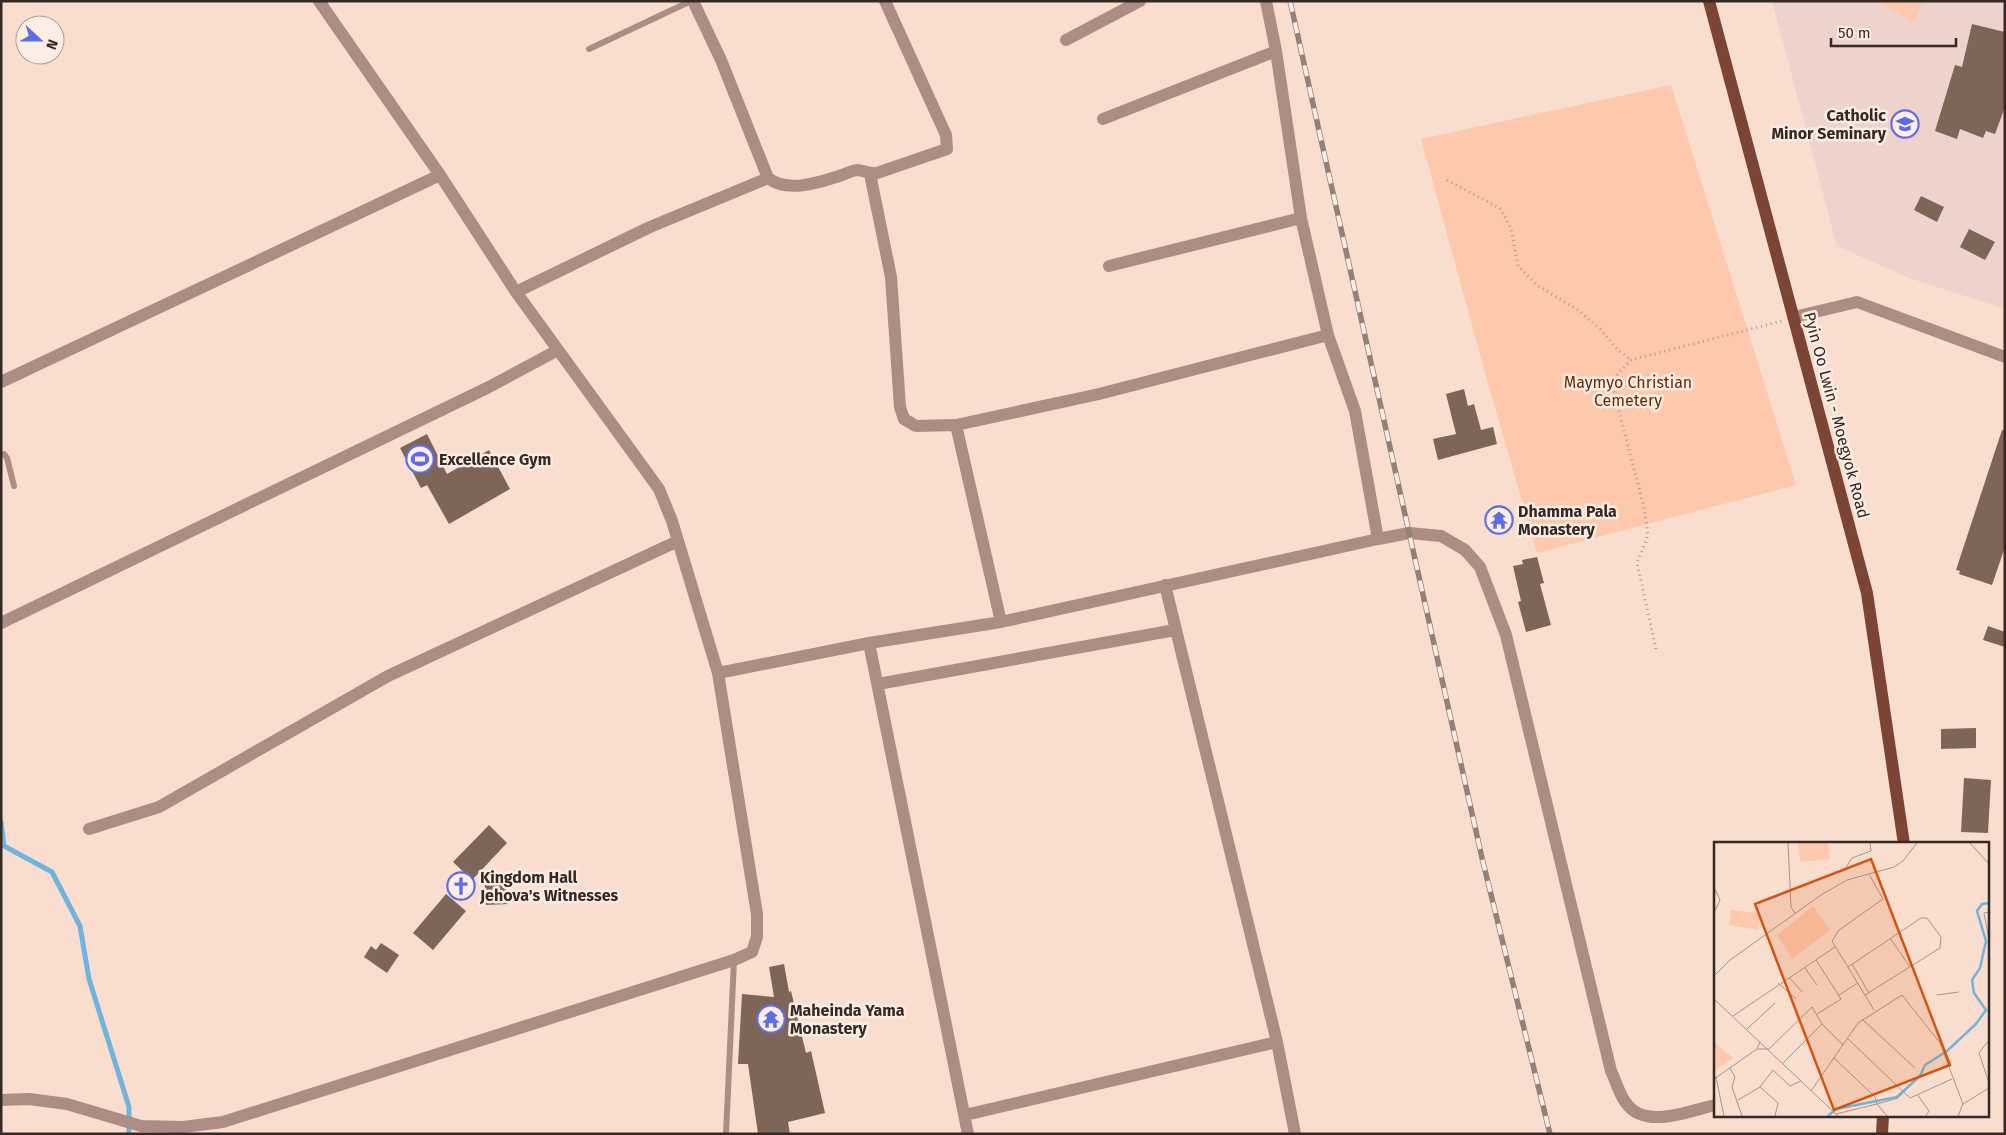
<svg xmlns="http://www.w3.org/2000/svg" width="2006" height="1135" viewBox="0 0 2006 1135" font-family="'Fira Sans',sans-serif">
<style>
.education{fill:#edd3cc}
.green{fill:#fdc8ac}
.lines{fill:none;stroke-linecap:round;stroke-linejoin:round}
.stream{stroke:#6fb4df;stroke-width:5}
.building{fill:#7d6558}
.path{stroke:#af998f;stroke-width:3;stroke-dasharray:1 4;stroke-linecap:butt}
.lane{stroke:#ad8c83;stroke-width:6}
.street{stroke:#ad8c83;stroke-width:12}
.primary{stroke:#7b4435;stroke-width:12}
.rail-casing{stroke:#938077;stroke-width:5.5}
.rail{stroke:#feede4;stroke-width:4;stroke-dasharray:11;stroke-linecap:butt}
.labels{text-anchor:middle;stroke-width:5;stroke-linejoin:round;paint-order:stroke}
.poi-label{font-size:16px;font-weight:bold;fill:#342924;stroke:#feede4;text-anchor:start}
.park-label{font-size:16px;fill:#662b00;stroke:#feede4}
.street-label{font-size:16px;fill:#342924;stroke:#feede4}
.inset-river{fill:none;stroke:#6fb4df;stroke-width:2.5}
.inset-road{fill:none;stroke:#aa958b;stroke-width:1}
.view{fill:#d6540e;fill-opacity:0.15;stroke:#d6540e;stroke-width:2.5}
.inset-edge{fill:none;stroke:#342924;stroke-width:2.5}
</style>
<rect width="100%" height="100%" fill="#f9ddcf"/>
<path class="education" d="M1772,1h233v308l-96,-31 -72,-32z"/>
<path class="green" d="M1876,1h48l-11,21z
M1671,85l125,400 -259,68 -50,-173 -66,-241z"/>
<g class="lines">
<path class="stream" d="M1,822l3,24 48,26 28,54 9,53 40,128v27"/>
</g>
<path class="building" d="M1972,24l33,8v75l-10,27 -9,-3 -3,7 -23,-9 -3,10 -22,-8 20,-66 7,2z
M1921,196l23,11 -7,15 -23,-12z
M1969,229l26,13 -10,18 -25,-13z
M1464,389l4,17 6,-2 7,26 12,-3 4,17 -59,16 -5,-21 23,-5 -10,-40z
M2002,430h3v117l-13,38 -33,-11 1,-3 -4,-1z
M427,434l20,40 42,-24 21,39 -61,35 -22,-39 -6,3 -21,-40z
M1537,557l7,26 -4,1 11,41 -25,7 -8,-30 3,-1 -8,-35 10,-2 -1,-4z
M1988,626l17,6v15l-22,-7z
M1976,728v20l-35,1v-20z
M1964,778l27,2 -3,53 -27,-1z
M489,825l18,18 -35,37 -19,-18z
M484,872h16l1,13h6l1,19 -22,1z
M446,894l20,17 -33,39 -20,-17z
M381,943l18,12 -12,18 -23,-16 7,-11 5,4z
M784,964l5,28 2,-1 15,62 5,-2 14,62 -37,9 2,12h-32l-10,-70h-10l4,-70 32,3 -5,-30z"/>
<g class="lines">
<path class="path" d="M1447,180l54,29 10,20 7,37 19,19 41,25 22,19 17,20 14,11
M1656,649l-19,-86 11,-28 -4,-28 -33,-126 20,-21 151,-39"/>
<path class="lane" d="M589,49l102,-48
M1,455l3,-1 3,4 7,28
M726,1134l8,-174"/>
<path class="street" d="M693,1l28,59 47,118
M1266,1l10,50 25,167 27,117 27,76 23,128
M1066,40l74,-39
M1103,119l173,-68
M870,174l21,103 9,130 4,12 12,7 40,-1 143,-31 229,-59
M1109,266l192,-48
M516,292l134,-65 118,-49c19,15 50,5 71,-2 6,-2 14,-6 19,-6 7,1 11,4 19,3l70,-24 -1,-14 -61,-134
M1794,317l63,-15 148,55
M1,382l439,-207
M956,425l45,197
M1165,585l112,457 18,92
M1,623l486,-235 71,-38
M869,643l99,491
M718,673l151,-30 132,-21 377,-83 31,-6 32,3 24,14 15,17 26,68 105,436c5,10 8,23 15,32 19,27 63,8 89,2
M878,684l297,-54
M89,829l70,-22 229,-131 290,-135
M1,1100l28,-1 38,5 74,22 42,1 40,-5 511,-162 18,-8 5,-15v-23l-39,-241 -46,-152 -13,-32 -143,-197 -76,-117 -121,-174
M965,1115l312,-73"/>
<path class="primary" d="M1709,1l158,592 37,251
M1882,1134l1,-18"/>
<g class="rail-casing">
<path id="rail" d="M1290,1l192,857 68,276"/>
</g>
<use href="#rail" class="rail"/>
</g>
<defs>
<g id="school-ring" transform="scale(1.4375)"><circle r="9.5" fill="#feede4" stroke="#5d6ee5" stroke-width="1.5"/><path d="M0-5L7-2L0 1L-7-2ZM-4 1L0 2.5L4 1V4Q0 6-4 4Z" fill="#5d6ee5"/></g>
<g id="stadium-ring" transform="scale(1.4375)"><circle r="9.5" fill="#feede4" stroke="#5d6ee5" stroke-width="1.5"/><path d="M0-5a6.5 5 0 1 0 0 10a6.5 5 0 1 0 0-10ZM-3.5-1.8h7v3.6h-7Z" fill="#5d6ee5"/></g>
<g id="temple-ring" transform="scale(1.4375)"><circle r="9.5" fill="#feede4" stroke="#5d6ee5" stroke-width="1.5"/><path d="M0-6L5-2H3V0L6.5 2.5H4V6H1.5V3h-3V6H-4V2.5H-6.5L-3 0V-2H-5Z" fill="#5d6ee5"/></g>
<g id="church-ring" transform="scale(1.4375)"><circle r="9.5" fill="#feede4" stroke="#5d6ee5" stroke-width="1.5"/><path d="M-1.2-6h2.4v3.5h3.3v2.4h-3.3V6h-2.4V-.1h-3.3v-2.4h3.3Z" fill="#5d6ee5"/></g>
</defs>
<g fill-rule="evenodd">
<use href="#school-ring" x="1905" y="124"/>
<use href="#stadium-ring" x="420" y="459"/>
<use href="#temple-ring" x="1499" y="520"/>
<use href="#church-ring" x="461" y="886"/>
<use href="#temple-ring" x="771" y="1019"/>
</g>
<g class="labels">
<g class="poi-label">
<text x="1886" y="121" text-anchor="end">Catholic<tspan x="1886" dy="18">Minor Seminary</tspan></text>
<text x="439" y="465">Excellence Gym</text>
<text x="1518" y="517">Dhamma Pala<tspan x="1518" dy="18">Monastery</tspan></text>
<text x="480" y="883">Kingdom Hall<tspan x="480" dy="18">Jehova's Witnesses</tspan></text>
<text x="790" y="1016">Maheinda Yama<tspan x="790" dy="18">Monastery</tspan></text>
</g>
<g class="park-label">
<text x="1628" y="388">Maymyo Christian<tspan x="1628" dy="18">Cemetery</tspan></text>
</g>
<g class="street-label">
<text transform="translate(1837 415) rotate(75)" y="6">Pyin Oo Lwin - Moegyok Road</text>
</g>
</g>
<g transform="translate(1714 842)">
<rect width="275" height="275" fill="#f9ddcf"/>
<path d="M84,1h30l2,16 -30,3zM99,64l17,24 -38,29 -15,-24zM17,68l29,3 -2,17 -29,-5zM0,200l19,16 -19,13z" fill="#fdc8ac"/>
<path class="inset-river" d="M114,274l8,-7 61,-12 23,-21 5,-11 22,-14 29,-27 10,-14 -12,-17 -2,-13 8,-12 6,-27 -9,-30 5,-7 7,-1"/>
<path class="inset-road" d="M74,1l3,64 4,6M256,1l19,21M131,27l7,-11 19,-7 -1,-8M155,32l14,25 -44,31 -7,11 42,69M0,45l6,13 -6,13M275,70l-5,1 5,26M176,96l20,29M102,118l25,39 -24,15M138,122l17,29M134,125l73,-49h6l14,19 -1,11 -75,47M91,126l12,17M0,134l16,-16 91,-65 26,-15 47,-13 9,-6 14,-18M75,135l13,15M64,141l18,16M125,153l19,-12M223,153l22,-3M0,157l124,117M19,174l102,-69M148,177l53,49M33,187l28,-26M134,197l62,59 42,-19M275,198l-10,13 10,30M43,207h12l43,-42 10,17 21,21M120,216l41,39 2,7 -41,10M69,221l39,-39M16,226l5,9 -3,10 10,29M2,235l8,39M0,237l43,-30 3,-7M46,245l18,16 -3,13M97,249l47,-68 44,-28 38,48 23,61M203,252l12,17 -3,5M24,258l22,-13 13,-17 17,16 11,-5M173,274l-10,-12 21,-6 6,-7M244,274l5,-12 26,-16"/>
<path class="view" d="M157,17l79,206 -116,45 -79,-206z"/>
<rect width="275" height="275" class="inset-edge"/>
</g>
<rect width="2006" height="1135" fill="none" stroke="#342924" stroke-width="5"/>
<g transform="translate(40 40) rotate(111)"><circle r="24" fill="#feede4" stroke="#ad9f97"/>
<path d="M0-4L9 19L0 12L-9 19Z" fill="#5d6ee5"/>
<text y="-8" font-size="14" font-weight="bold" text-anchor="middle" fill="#342924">N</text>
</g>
<path d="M1831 38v8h125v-8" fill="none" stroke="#342924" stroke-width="2.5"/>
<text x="1838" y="38" font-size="15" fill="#342924" stroke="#feede4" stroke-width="4" paint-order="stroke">50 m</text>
</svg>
